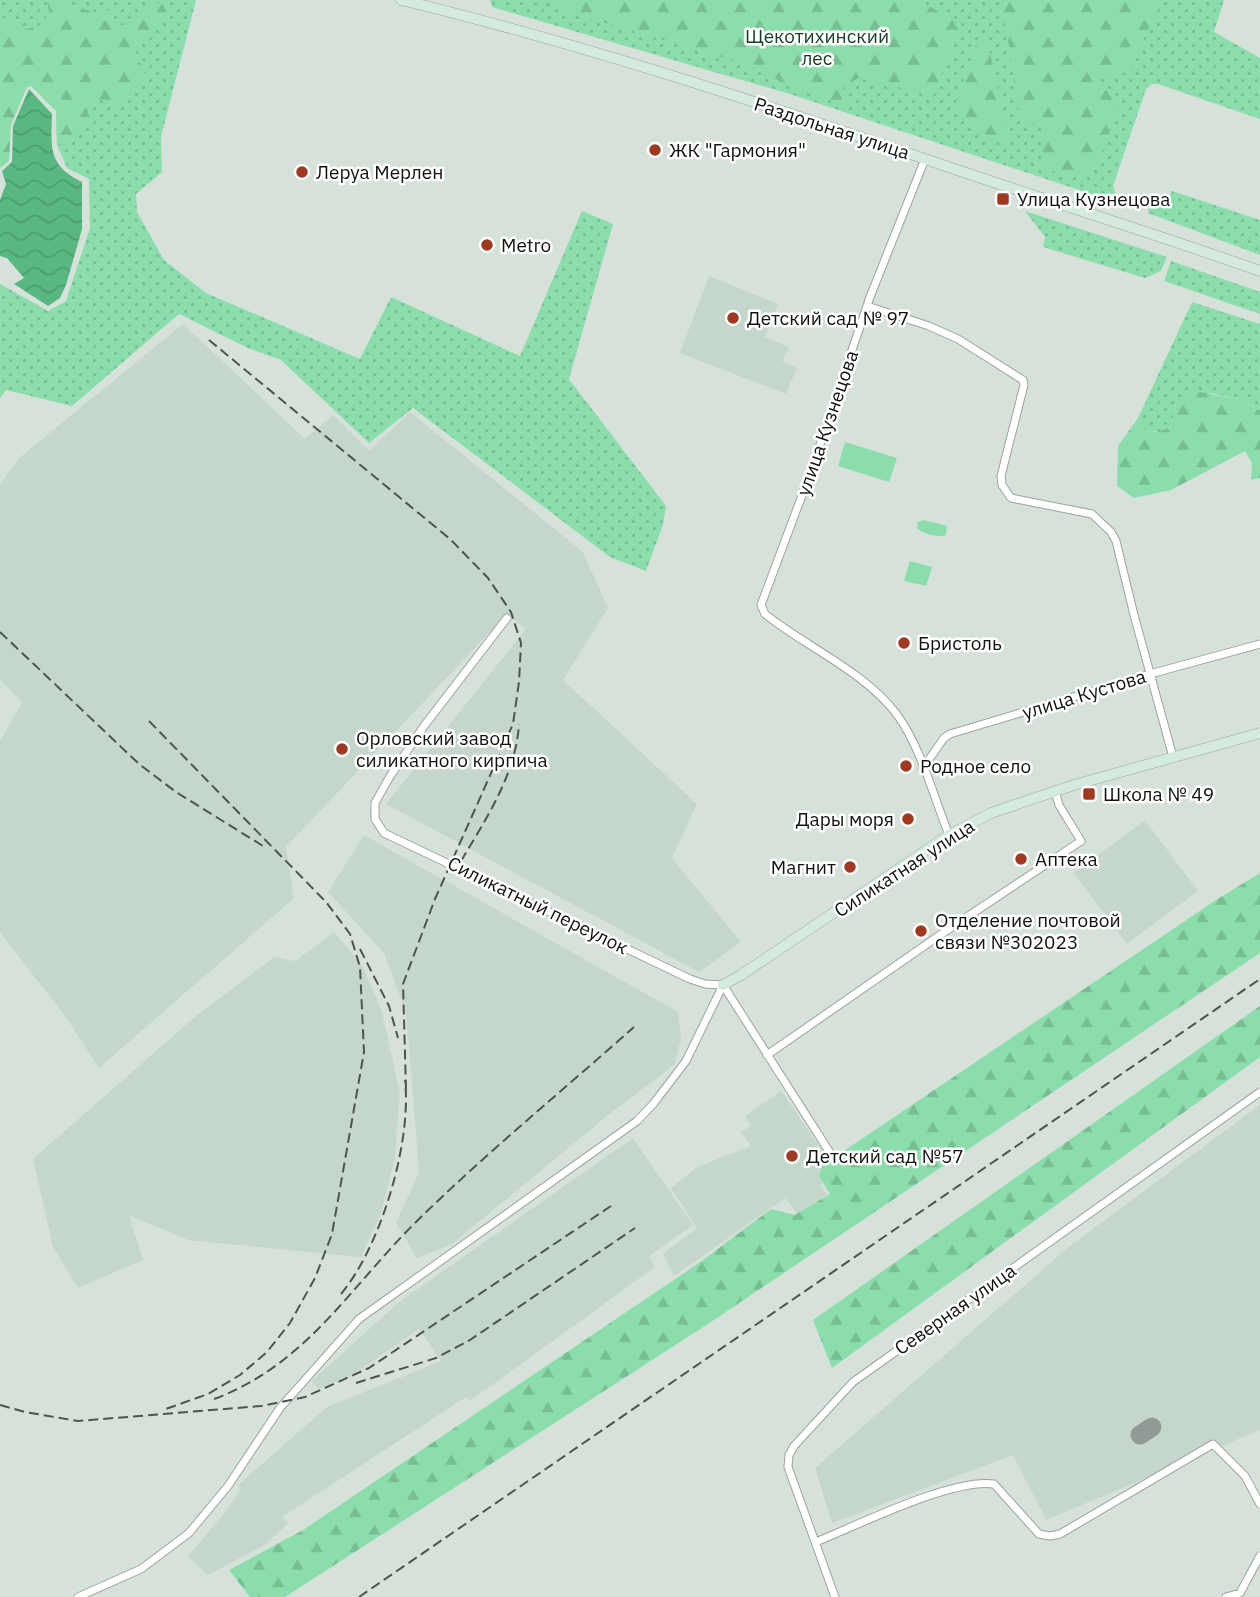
<svg xmlns="http://www.w3.org/2000/svg" width="1260" height="1597" viewBox="0 0 1260 1597" font-family="'IBM Plex Sans',sans-serif">
<style>
.built{fill:#c5d7cb}
.grass{fill:url(#grass-dots)}
.forest{fill:url(#forest-firs)}
.green{fill:#8bdeac}
.water{fill:url(#water-waves)}
.lines{fill:none;stroke-linecap:round;stroke-linejoin:round}
.taxiway{stroke:#929a95;stroke-width:19}
.street-casing{stroke:#9ba59e;stroke-width:9}
.secondary-casing{stroke:#9ba59e;stroke-width:11}
.street{stroke:#fff;stroke-width:7}
.secondary{stroke:#d3eadc;stroke-width:10}
.rail{stroke:#4e5450;stroke-width:2;stroke-dasharray:10 5;stroke-linecap:butt}
.poi-dot{fill:#a13822;stroke:#fff;stroke-width:2.5}
.labels{text-anchor:middle;stroke-width:5;stroke-linejoin:round;paint-order:stroke}
.park-label{font-size:19px;fill:#153d27;stroke:#fff}
.street-label{font-size:19px;fill:#0f1310;stroke:#fff}
.poi-label{font-size:19px;fill:#0f1310;stroke:#fff;text-anchor:start}
</style>
<defs>
<pattern id="grass-dots" width="8" height="8" patternUnits="userSpaceOnUse" patternTransform="scale(1.75)"><rect width="8" height="8" fill="#8bdeac"/><path d="M2 2h.1M6 6h.1" fill="none" stroke="#77be93" stroke-width="1.8" stroke-linecap="round"/></pattern>
<pattern id="forest-firs" width="22" height="20" patternUnits="userSpaceOnUse" patternTransform="scale(1.75)"><rect width="22" height="20" fill="#8bdeac"/><path d="M5 1l3.5 6h-7zM16 11l3.5 6h-7z" fill="#77be93"/></pattern>
<pattern id="water-waves" width="16" height="10" patternUnits="userSpaceOnUse" patternTransform="scale(1.75)"><rect width="16" height="10" fill="#59b882"/><path d="M0 5q4-4 8 0t8 0" fill="none" stroke="#4c9d6f"/></pattern>
</defs>
<rect width="100%" height="100%" fill="#d6e1da"/>
<path class="built" d="M709,276l69,28 -13,33 24,10 -7,14 15,7 -11,26 -106,-41z
M183,324l122,115 28,-24 36,36 41,-39 173,140 25,56 -45,72 134,124 -25,54 69,84 -42,30 -313,-168 140,-175 -19,-15 -221,233 8,51 -195,170 -32,-49 -67,-87v-191l22,-39 -22,-23v-194l19,-27z
M1145,820l53,71 -71,53 -53,-71z
M364,835l314,177 3,26 -6,26 -67,51 -156,129 -35,14 -21,-35 23,-51 -13,-160 -22,-59 -56,-61z
M334,932l29,35 19,45 18,81 -5,64 -14,56 -20,44 -173,-17 -59,-25 14,45 -65,28 -25,-41 -20,-88 163,-143 78,-59 21,4z
M781,1091l57,82 -18,12 7,10 -29,20 -13,-17 -111,78 -11,-22 34,-26 -26,-40 26,-21 54,-21 -10,-14 10,-6 -6,-10z
M1260,1105v325l-214,90 -33,-65 -181,68 -17,-55 256,-223z
M633,1138l60,87 -44,31 6,11 -185,134 -4,-4 -184,120 6,6 -20,20 -60,32 -20,-19 39,-46 14,-22 -3,-3 89,-78 114,-46 -22,-32 -65,45 -36,15 -6,-8 87,-79z"/>
<path class="grass" d="M0,0h196l-35,137 1,35 -26,22 1,18 27,48 42,33 154,66 31,-62 129,59 62,-145 31,13 -44,155 97,127 -3,19 -17,46 -36,-14 -197,-149 -44,35 -88,-83 -33,-12 -69,-34 -107,92 -66,-16 -6,8v-114l48,27 18,-10 24,-73 -1,-49 -22,-11 -10,-23 -1,-34 -28,-29 -28,-62z
M490,0h734l-10,32 46,26v61l-102,-35h-6l-6,5 -33,97 4,12 17,5 2,-5 7,2 -4,10 -349,-116 -298,-87z
M1172,191l88,29v35l-112,-42 2,-9 14,4z
M1025,211l142,46 -6,14 -16,7 -102,-31 2,-10z
M1171,261l89,31v22l-96,-33z
M1192,302l68,22v86l-23,-11 -26,-6 -35,10 -5,24c-11,5 -21,7 -32,0l-1,-9z"/>
<path class="forest" d="M47,0l17,1 30,12 16,-3 2,15h16l24,-23 11,2 3,11 -32,33 11,27 -12,20 -13,11 -19,-7 -11,8 -12,30 -21,8 -1,-34 -25,-25 -4,1 -16,38 -2,36 -9,7v-152l23,14 18,-5 8,-13z
M527,0h390l44,23 -27,72 -76,-17 -15,10 3,17 -48,-15 -53,-26z
M1000,0h161l-32,72 -38,5 30,22 -19,54 -18,23 -25,-2 -18,-7 4,-38 -25,-12c-8,-40 -10,-77 -20,-117z
M987,39l22,99 -14,5 -41,-36 22,-62z
M1194,391l43,8 23,11v68l-9,2 1,-17 -7,-12 -74,39 -37,8 -17,-12 1,-40 20,-28 1,9c11,7 21,5 32,0l5,-24z
M1260,873v80l-552,371 -423,273h-35l-21,-27 74,-40 396,-267 72,-54 24,6 35,-21 -11,-18 4,-11 393,-265z
M1260,1006v51l-428,311 -19,-48z"/>
<path class="green" d="M845,442l52,16 -8,24 -51,-16z
M924,520l23,6 -1,9c-7,3 -23,-1 -29,-7l1,-6z
M910,561l22,6 -6,19 -22,-5z"/>
<path class="water" d="M29,89l23,25c-1,35 -4,51 30,68v47l-16,56 -6,13 -12,8 -34,-22 10,-6 -17,-20 -7,-2v-56l6,-16 -4,-13 10,-9 1,-36z"/>
<g class="lines">
<path class="taxiway" d="M1140,1435l12,-8"/>
<g class="street-casing">
<path id="street" d="M925,159l-55,138 -60,177 -49,131 4,9c41,33 101,58 133,102 23,32 36,82 51,119
M867,306l62,20 29,13 65,41 1,5 -23,91 1,9 9,13 81,16 19,18 5,9 18,74 39,142
M507,618l-83,108 -35,52 -14,25v16l9,14 306,146 15,5 18,1
M923,768l21,-30 6,-4 200,-60 110,-30
M723,985l111,174
M767,1055l173,-120 141,-94 -22,-36 -4,-14
M816,1542c42,-17 136,-64 178,-58l45,50 11,2 10,-2 153,-90 32,32 15,28
M78,1597l63,-28 48,-36 39,-47 52,-78 79,-89 278,-198 17,-18 32,-42 37,-76
M835,1597l-47,-130 1,-12 5,-9 59,-64 407,-290
M1226,1597l14,-4 20,-37"/>
</g>
<g class="secondary-casing">
<path id="secondary" d="M401,0c178,43 354,101 527,160 110,38 222,72 332,111
M723,985l18,-10 208,-140 42,-22 83,-28 186,-52"/>
</g>
<use href="#street" class="street"/>
<use href="#secondary" class="secondary"/>
<path class="rail" d="M209,340l241,199 38,39 23,34 10,31 -2,39 -6,42 -78,175 -32,85 3,105
M0,632l139,132 37,28 87,54
M149,721l177,181 24,32 10,33 4,85 -32,182 -17,44 -25,45 -23,29 -27,23 -32,19 -45,16
M461,861c25,-42 55,-87 58,-137
M360,949l29,57 9,32
M341,1294c40,-48 71,-152 64,-214
M356,1383l80,-25 34,-18 165,-112
M214,1399c92,-34 136,-112 202,-177 69,-68 145,-130 218,-195
M0,1405l25,7 53,9 183,-15 44,-9 64,-29 242,-162
M359,1597l901,-618"/>
</g>
<g class="poi-dot">
<circle cx="655" cy="150" r="7"/>
<circle cx="302" cy="172" r="7"/>
<rect x="996" y="192" width="14" height="14" rx="3.5"/>
<circle cx="487" cy="245" r="7"/>
<circle cx="733" cy="318" r="7"/>
<circle cx="904" cy="643" r="7"/>
<circle cx="342" cy="749" r="7"/>
<circle cx="906" cy="766" r="7"/>
<rect x="1082" y="787" width="14" height="14" rx="3.5"/>
<circle cx="908" cy="819" r="7"/>
<circle cx="1021" cy="859" r="7"/>
<circle cx="850" cy="867" r="7"/>
<circle cx="921" cy="931" r="7"/>
<circle cx="792" cy="1156" r="7"/>
</g>
<g class="labels">
<g class="park-label">
<text x="817" y="43">Щекотихинский<tspan x="817" dy="22">лес</tspan></text>
</g>
<g class="street-label">
<text transform="translate(832 128) rotate(18)" y="7">Раздольная улица</text>
<text transform="translate(827 423) rotate(-71)" y="7">улица Кузнецова</text>
<text transform="translate(1084 694) rotate(-17)" y="7">улица Кустова</text>
<text transform="translate(904 868) rotate(-33)" y="7">Силикатная улица</text>
<text transform="translate(538 905) rotate(26)" y="7">Силикатный переулок</text>
<text transform="translate(955 1309) rotate(-35)" y="7">Северная улица</text>
</g>
<g class="poi-label">
<text x="669" y="157">ЖК "Гармония"</text>
<text x="316" y="179">Леруа Мерлен</text>
<text x="1017" y="206">Улица Кузнецова</text>
<text x="501" y="252">Metro</text>
<text x="747" y="325">Детский сад № 97</text>
<text x="918" y="650">Бристоль</text>
<text x="356" y="745">Орловский завод<tspan x="356" dy="22">силикатного кирпича</tspan></text>
<text x="920" y="773">Родное село</text>
<text x="1103" y="801">Школа № 49</text>
<text x="894" y="826" text-anchor="end">Дары моря</text>
<text x="1035" y="866">Аптека</text>
<text x="836" y="874" text-anchor="end">Магнит</text>
<text x="935" y="927">Отделение почтовой<tspan x="935" dy="22">связи №302023</tspan></text>
<text x="806" y="1163">Детский сад №57</text>
</g>
</g>
</svg>
